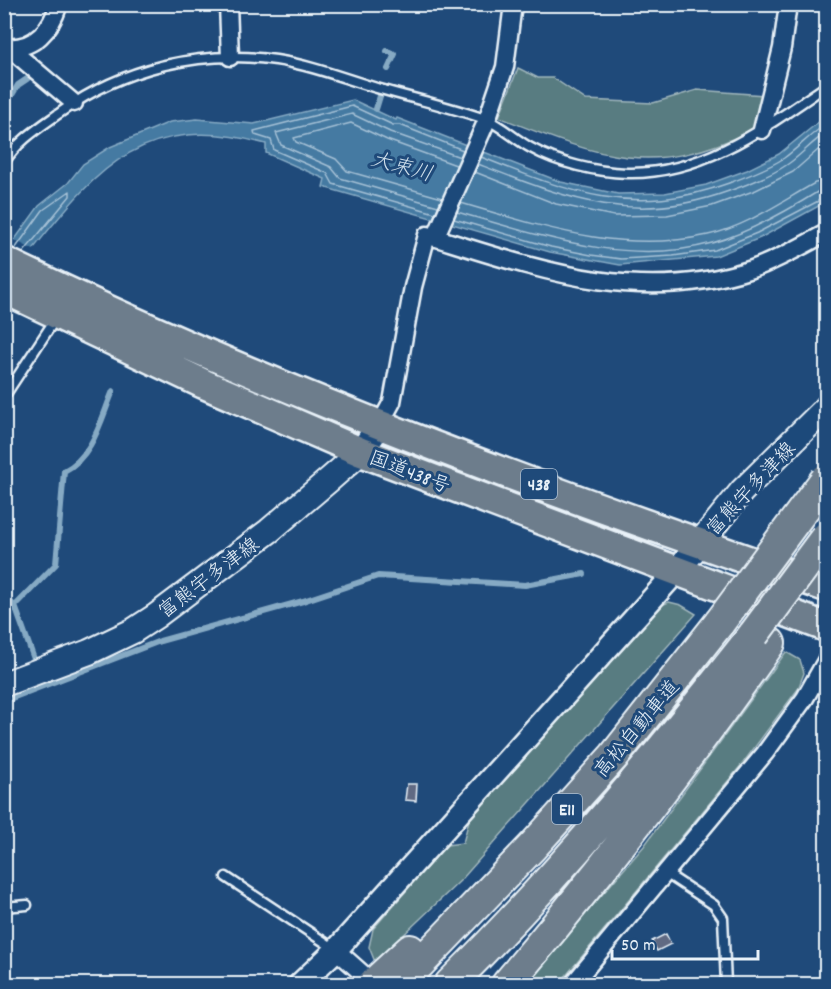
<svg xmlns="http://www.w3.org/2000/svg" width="831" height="989" viewBox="0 0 831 989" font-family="Dekko,'Klee One',sans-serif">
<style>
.green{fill:#587c81;stroke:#a0b6bc;stroke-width:1.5}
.water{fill:#447aa2;stroke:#86aac4;stroke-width:1.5}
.pier{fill:#1f4a7a}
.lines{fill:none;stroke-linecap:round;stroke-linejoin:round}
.shore{stroke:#a6c1d6;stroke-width:1.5}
.stream{stroke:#86aac4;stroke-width:6}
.building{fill:#616a83;stroke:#e8f1f8;stroke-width:1.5}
.service-casing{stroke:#e8f1f8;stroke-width:13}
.minor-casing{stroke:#e8f1f8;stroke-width:21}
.tertiary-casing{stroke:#e8f1f8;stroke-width:26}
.secondary-casing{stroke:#e8f1f8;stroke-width:28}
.trunk-casing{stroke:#e8f1f8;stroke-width:33}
.motorway-casing{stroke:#e8f1f8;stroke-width:34}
.service{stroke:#1f4a7a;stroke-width:8}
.minor{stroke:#1f4a7a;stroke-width:16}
.tertiary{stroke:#1f4a7a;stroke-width:21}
.secondary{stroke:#1f4a7a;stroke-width:24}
.trunk{stroke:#6d7d8c;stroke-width:28}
.motorway{stroke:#6d7d8c;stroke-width:30}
.motorway-bridge-casing{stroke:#e8f1f8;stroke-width:34;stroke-linecap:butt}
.motorway-bridge{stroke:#6d7d8c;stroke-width:30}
.labels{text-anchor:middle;stroke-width:6;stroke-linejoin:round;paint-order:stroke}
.shield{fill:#1f4a7a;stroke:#acbfd2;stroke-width:1.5}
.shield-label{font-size:18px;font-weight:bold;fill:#e8f1f8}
.street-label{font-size:20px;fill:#e8f1f8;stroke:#1f4a7a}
.water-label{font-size:21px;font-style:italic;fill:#cfdfeb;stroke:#1f4a7a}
</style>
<rect width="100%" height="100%" fill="#1f4a7a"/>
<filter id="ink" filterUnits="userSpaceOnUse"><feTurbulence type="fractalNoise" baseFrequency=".0167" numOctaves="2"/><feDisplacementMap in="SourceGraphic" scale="12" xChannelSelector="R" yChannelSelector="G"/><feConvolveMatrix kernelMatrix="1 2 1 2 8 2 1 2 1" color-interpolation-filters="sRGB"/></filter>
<g filter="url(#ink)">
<path class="green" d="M518,68l20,10h15l33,22 67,3 44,-13 67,5 -10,34c-101,51 -157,27 -255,-12z
M669,602l12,3 15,9 -234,265 -87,83 -6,-15 4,-18 73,-84 17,-2 6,-23 169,-191 21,-23z
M786,652l14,8 4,13 -6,16 -55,74 -184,221h-34l119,-138z"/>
<path class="water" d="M353,100l43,20 1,-2 164,64 57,12 47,-1 41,-8 41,-15 32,-16 47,-38v86l-66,36 -44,18 -96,9 -70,-13 -227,-65 2,-8 -59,-26v-9c-141,-39 -182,47 -261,139l8,-41 26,-36 29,-23 15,-19 27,-17 60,-25 27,-3 57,5z"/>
<path class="pier" d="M12,239l24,12 -32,35v-40z"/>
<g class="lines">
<path class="shore" d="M481,157c90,36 152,61 248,26 18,-7 39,-14 55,-25 15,-11 27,-24 42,-34
M478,164c90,35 155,62 251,27 20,-7 42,-15 59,-27 13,-9 24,-22 38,-31
M475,172l81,32 58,12 53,-1 45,-9 44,-16 37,-18 33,-29
M442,198l-95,-27 -11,-12 -40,-17 -2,-4 57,-15 36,17 69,25
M461,203c83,24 160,51 247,32 38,-8 74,-34 107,-52l11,-2
M438,206l-98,-28 -9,-11 -50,-22 -5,-12 76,-19 38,18 70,25
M457,212c82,23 170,55 255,31 37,-10 75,-32 107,-52l7,-1
M435,213l-102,-29 -6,-11 -53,-23 -3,-10 -16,-5 -1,-4 98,-25 41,19h7l63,25
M454,219l97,28 40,8 30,4 52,-3 42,-6 42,-17 69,-36
M15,249l28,-39 27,-19v5l-47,57"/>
<path class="stream" d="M387,51l8,3 -7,15
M4,108l14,-23 9,-6
M376,109l4,-13
M4,597l11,9 19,53
M15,606l41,-42 8,-93c29,-14 37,-52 49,-80
M4,701l156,-60 143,-40 75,-25 147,9 59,-11"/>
</g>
<path class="building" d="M407,784h10l-1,17 -11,-1z
M666,934l5,10 -14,7 -5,-10z"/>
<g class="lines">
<g class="service-casing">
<path id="service" d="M4,163c13,-22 36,-36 57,-51 61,-44 140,-63 215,-52 35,5 70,19 104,29 35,10 71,18 105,30 16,6 31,21 46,29 27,15 65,24 96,25 76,2 139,-46 199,-87
M4,397l52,-79
M667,874l47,31 9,13 3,66
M226,877l109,72
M4,907l23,-2"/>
</g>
<g class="minor-casing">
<path id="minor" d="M228,4l2,53
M4,47c31,4 47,-18 55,-43
M9,48l65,55
M762,130l20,-82 6,-44
M435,238l52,-118 18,-53 8,-63
M380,424l12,-22 21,-115 14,-52c110,34 210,71 325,34 26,-9 50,-23 74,-36
M336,950l27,24
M573,984l192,-231 40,-55 21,-37"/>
</g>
<g class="tertiary-casing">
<path id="tertiary" d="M300,984l36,-34 341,-379"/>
</g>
<g class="secondary-casing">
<path id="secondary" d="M677,571l65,-80 84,-83
M4,684l85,-32 44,-21 23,-15 113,-85 61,-52 31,-27 19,-28"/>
</g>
<g class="trunk-casing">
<path id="trunk" d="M4,261c266,129 544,231 822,326
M4,289l200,95 157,68 465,175"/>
</g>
<g class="motorway-casing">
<path id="motorway" d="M373,984l37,-34
M400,984l133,-138 81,-90 106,-134
M450,984c110,-109 208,-228 304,-350
M507,984c93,-110 180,-223 263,-341"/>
</g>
<use href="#service" class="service"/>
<use href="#minor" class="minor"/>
<use href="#tertiary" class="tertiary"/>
<use href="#secondary" class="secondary"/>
<use href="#trunk" class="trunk"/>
<use href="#motorway" class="motorway"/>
<g class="motorway-bridge-casing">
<path id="motorway-bridge" d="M720,622l106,-143
M754,634l72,-97"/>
</g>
<use href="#motorway-bridge" class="motorway-bridge"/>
</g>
</g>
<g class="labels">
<g class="shield">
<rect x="521" y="469" width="36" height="30" rx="4.5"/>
<rect x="552" y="794" width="30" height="30" rx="4.5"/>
</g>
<g class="shield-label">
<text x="539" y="490">438</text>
<text x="567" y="815">E11</text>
</g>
<g class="street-label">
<text transform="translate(410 471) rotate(21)" y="7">国道438号</text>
<text transform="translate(750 488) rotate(-47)" y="7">富熊宇多津線</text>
<text transform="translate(208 577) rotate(-37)" y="7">富熊宇多津線</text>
<text transform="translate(636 728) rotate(-50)" y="7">高松自動車道</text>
</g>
<g class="water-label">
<text transform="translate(402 166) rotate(15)" y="7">大束川</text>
</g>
</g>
<rect width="831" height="989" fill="none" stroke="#1f4a7a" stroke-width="24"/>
<rect x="12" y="12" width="807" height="965" fill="none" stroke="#e8f1f8" stroke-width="2" filter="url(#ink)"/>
<path d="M612 950v9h146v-9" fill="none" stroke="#e8f1f8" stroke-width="3"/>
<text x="621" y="950" font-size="18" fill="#e8f1f8" stroke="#1f4a7a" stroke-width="4.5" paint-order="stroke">50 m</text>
</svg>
